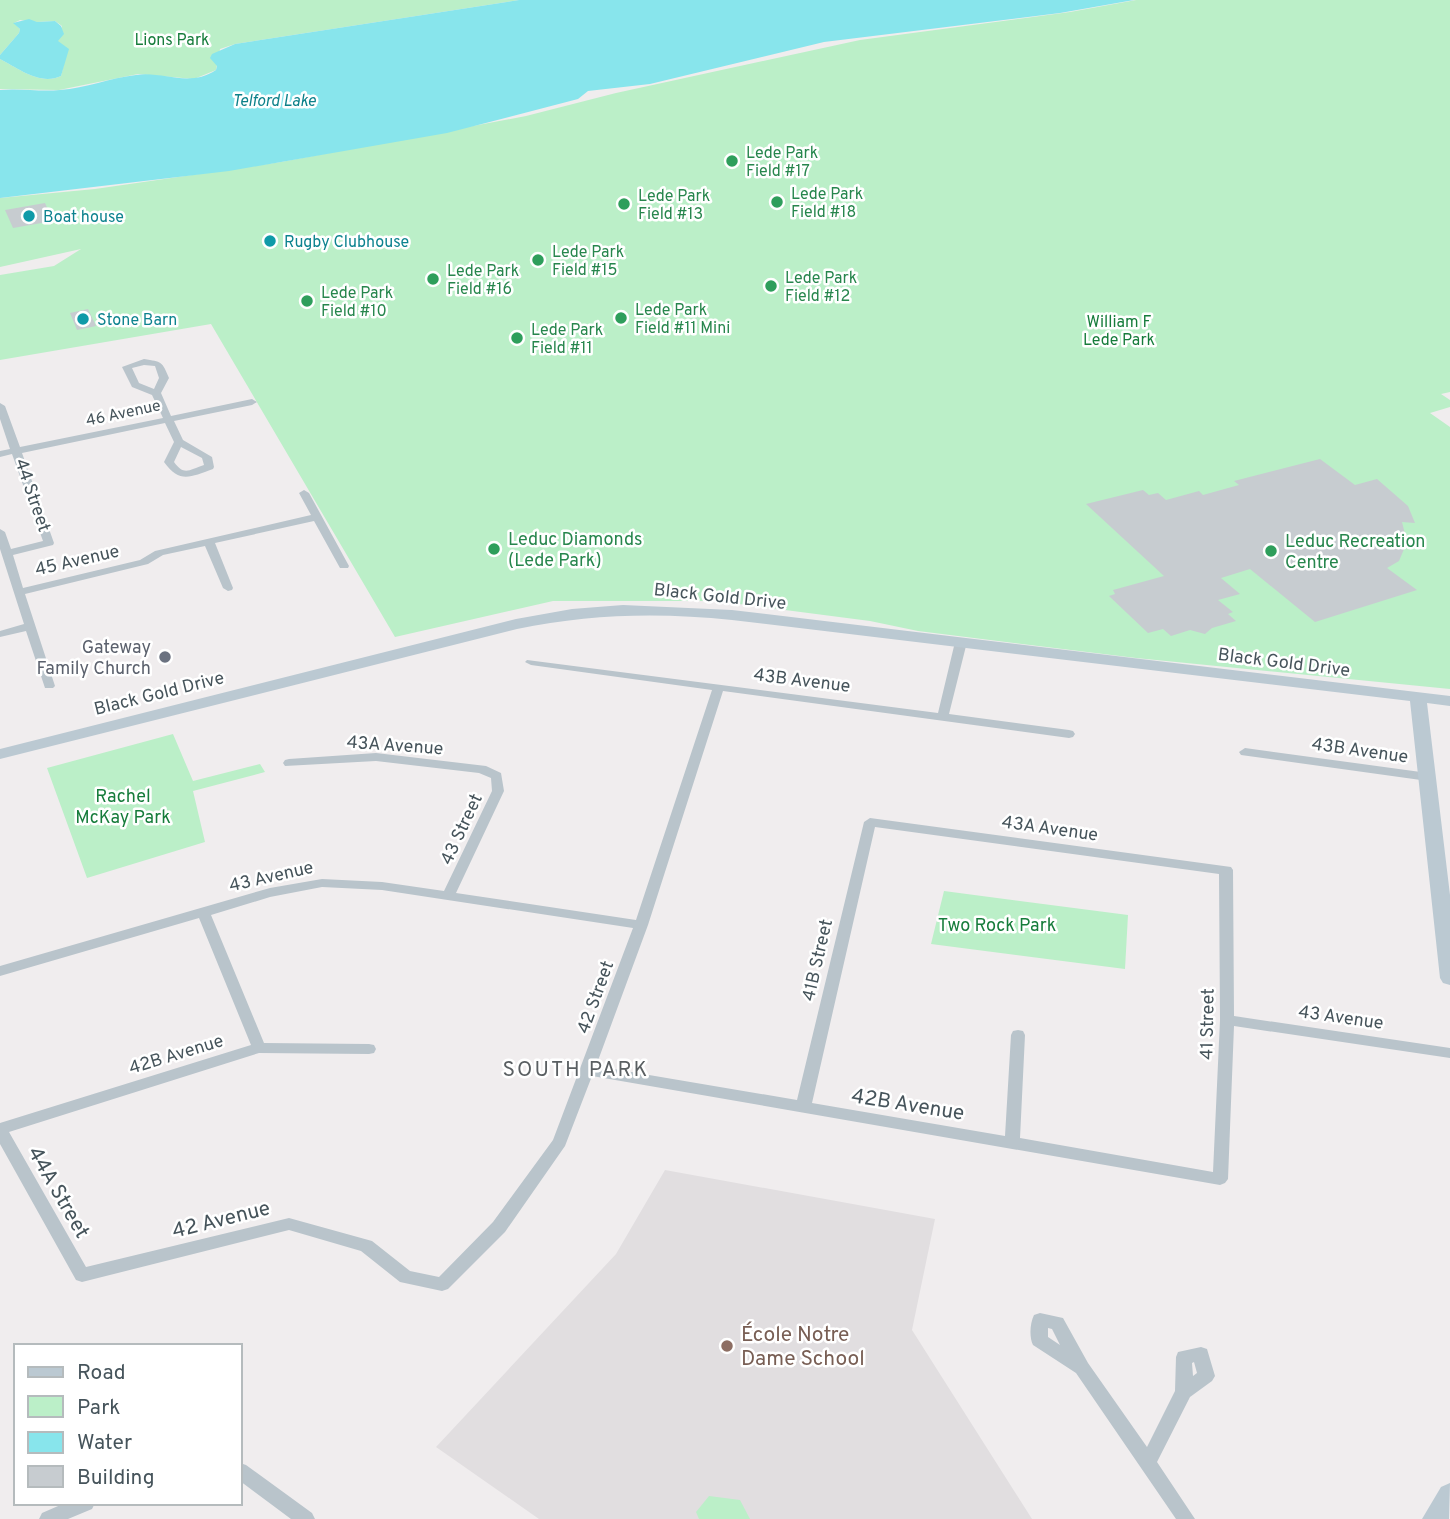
<svg xmlns="http://www.w3.org/2000/svg" width="1450" height="1519" viewBox="0 0 1450 1519" font-family="Overpass,sans-serif">
<style>
.education{fill:#e1dee0}
.green{fill:#bbefc8}
.water{fill:#88e5ec}
.building{fill:#c7ccd0}
.lines{fill:none;stroke-linecap:round;stroke-linejoin:round}
.street{fill:#b9c4cb;fill-rule:evenodd}
.secondary{fill:#bbc9d2;fill-rule:evenodd}
.leisure-dot{fill:#2e9e5b;stroke:#fff;stroke-width:2.5}
.culture-dot{fill:#0f9aa8;stroke:#fff;stroke-width:2.5}
.worship-dot{fill:#6b7280;stroke:#fff;stroke-width:2.5}
.education-dot{fill:#8d6e63;stroke:#fff;stroke-width:2.5}
.labels{text-anchor:middle;stroke-width:5;stroke-linejoin:round;paint-order:stroke}
.far-park-label{font-size:16px;fill:#167c3b;stroke:#fff}
.far-water-label{font-size:16px;font-style:italic;fill:#0d818a;stroke:#fff}
.far-leisure-label{font-size:16px;fill:#27864d;stroke:#fff;text-anchor:start}
.far-culture-label{font-size:16px;fill:#0d838f;stroke:#fff;text-anchor:start}
.far-street-label{font-size:16px;fill:#46545b;stroke:#fff}
.street-label{font-size:18px;fill:#46545b;stroke:#fff}
.leisure-label{font-size:18px;fill:#27864d;stroke:#fff;text-anchor:start}
.worship-label{font-size:18px;fill:#5b616d;stroke:#fff;text-anchor:end}
.park-label{font-size:18px;fill:#167c3b;stroke:#fff}
.quarter-label{font-size:21px;letter-spacing:2px;fill:#5a5f62;stroke:#fff}
.near-street-label{font-size:21px;fill:#46545b;stroke:#fff}
.near-education-label{font-size:21px;fill:#785e54;stroke:#fff;text-anchor:start}
</style>
<rect width="100%" height="100%" fill="#f0edee"/>
<path class="education" d="M665,1170l270,49 -23,111 120,189h-493l-103,-72 180,-193z"/>
<path class="green" d="M0,0h519l-284,44 -15,5 -4,21 -22,9 -56,-5 -79,16 -59,-1v-30c18,9 40,27 61,17l3,-12 -7,-23 5,-15 -7,-5 -18,1 -17,-2 -6,3 6,6 -1,4 -19,22z
M1136,0h314v392l-9,2 9,6v7l-20,6 20,14v262l-314,-31 -218,-27 -48,-10 -154,-20h-163l-158,36 -184,-313 -211,36v-85l54,-9 27,-17 -81,18v-69l95,-9 186,-27 245,-46 90,-23 244,-53 210,-28z
M173,734l20,47 67,-17 5,8 -72,19 12,51 -118,36 -40,-110z
M944,891l184,24 -3,54 -194,-25z
M709,1496l31,4 10,19h-51l-3,-7z"/>
<path class="water" d="M519,0h615l-74,13 -236,29 -174,42 -62,7 -10,8 -131,34 -218,38 -229,27v-108c20,-2 40,2 60,0 26,-2 50,-12 76,-15 28,-4 53,13 80,-5l1,-4 -7,-8 2,-4 23,-10z
M29,19l8,3 18,-1 6,5 3,8 -6,7 11,8 -8,27c-21,10 -43,-8 -61,-17v-4l19,-22 1,-4 -7,-6z"/>
<path class="building" d="M45,203l8,18 -40,7 -8,-18z
M88,309l8,17 -19,4 -7,-17z
M1320,459l35,26 22,-6 31,27 7,17 -13,-1 5,20 -8,19 -12,7 30,22 -102,32 -65,-53 -29,9 19,16 -22,6 15,12 -5,2 8,7 -24,7 -7,6 -15,-4 -19,6 -8,-7 -15,4 -39,-37 6,-2 -2,-4 51,-14 -78,-72 57,-14 6,5 9,-2 8,7 33,-9 4,4 36,-10 -5,-4z"/>
<g class="lines">
<path class="street" d="M144,359c18,3 18,2 25,19l-8,15 10,23 81,-17 5,3 -5,3 -78,16 9,19 29,17 2,10 -1,2c-23,8 -33,15 -49,-7l10,-20 -9,-19 -143,30 32,90 -1,2 -40,10 10,33 117,-28 15,-9 156,-36 -12,-22 5,-3 5,3 40,73 -1,2h-8l-26,-47 -99,22 18,45 -1,2 -4,1 -5,-3 -18,-42 -42,9 -15,9 -123,30 30,92 -2,2h-8l-19,-57 -26,6v-6l24,-7 -24,-75v-20l5,3 6,17 32,-8 -31,-87 -12,3v-6l10,-2 -10,-30v-16l5,3 15,41 143,-29 -11,-23 -20,-8 -10,-20zM144,365l11,1 4,12 -5,11 -15,-6 -7,-15zM181,447l21,11 2,7c-15,5 -20,11 -30,-3z
M961,639l6,3 -18,72 120,16 4,1 2,3 -2,3 -4,1 -346,-47 -75,234 -52,141 201,34 67,-278 6,-4 361,49 2,3 1,146 216,32v10l-216,-32 -6,153 -3,4 -5,2 -628,-109 -27,70 -60,86 -57,57 -6,2 -42,-9 -39,-31 -72,-21 -207,52 -6,-2 -76,-136v-21l251,-78 -52,-127 -199,58v-10l270,-78 52,-9 60,3 62,9 48,-100 -1,-13 -12,-5 -103,-12 -91,5 -2,-3 2,-3 4,-1 87,-6 110,13 15,7 3,18 -48,102 180,27 76,-230 -181,-25 -6,-3 2,-2 411,53 17,-71zM875,827l344,47 1,146 -7,152 -193,-34 5,-103 -2,-4 -5,-1 -5,1 -2,4 -6,101 -193,-33zM322,887l60,3 251,38 -80,212 -60,82 -54,55 -29,-6 -38,-30 -83,-23 -203,49 -77,-135 250,-79 110,1 5,-1 2,-4 -2,-4 -5,-1 -105,-1 -53,-128 59,-18z
M1245,748l183,25 6,4 -6,4 -187,-26 -2,-3z
M1040,1313l23,5 25,45 59,84 28,-56 1,-34 2,-5 23,-5 6,2 8,27 -3,5 -22,16 -33,65 38,57h-19l-100,-146 -43,-28c-4,-8 -3,-22 1,-30zM1048,1328l4,1 8,16 -12,-8zM1194,1362l3,11 -4,3 -1,-13z
M240,1463l6,2 66,48 3,6h-24l-51,-38z
M65,1503h30l-3,6 -24,10h-29l3,-6z"/>
<path class="secondary" d="M623,605l109,5 718,86v10l-23,-3 23,192v90l-7,-2 -3,-5 -30,-277 -678,-81c-74,-8 -143,-6 -215,9l-517,130v-10l516,-130 56,-10z
M1450,1483l-1,36h-27l19,-32z"/>
</g>
<g class="leisure-dot">
<circle cx="732" cy="161" r="7"/>
<circle cx="777" cy="202" r="7"/>
<circle cx="624" cy="204" r="7"/>
<circle cx="538" cy="260" r="7"/>
<circle cx="433" cy="279" r="7"/>
<circle cx="771" cy="286" r="7"/>
<circle cx="307" cy="301" r="7"/>
<circle cx="621" cy="318" r="7"/>
<circle cx="517" cy="338" r="7"/>
<circle cx="494" cy="549" r="7"/>
<circle cx="1271" cy="551" r="7"/>
</g>
<g class="culture-dot">
<circle cx="29" cy="216" r="7"/>
<circle cx="270" cy="241" r="7"/>
<circle cx="83" cy="319" r="7"/>
</g>
<circle class="worship-dot" cx="165" cy="657" r="7"/>
<circle class="education-dot" cx="727" cy="1346" r="7"/>
<g class="labels">
<g class="far-park-label">
<text x="172" y="45">Lions Park</text>
<text x="1119" y="327">William F<tspan x="1119" dy="18">Lede Park</tspan></text>
</g>
<g class="far-water-label">
<text x="274" y="106">Telford Lake</text>
</g>
<g class="far-leisure-label">
<text x="746" y="158">Lede Park<tspan x="746" dy="18">Field #17</tspan></text>
<text x="791" y="199">Lede Park<tspan x="791" dy="18">Field #18</tspan></text>
<text x="638" y="201">Lede Park<tspan x="638" dy="18">Field #13</tspan></text>
<text x="552" y="257">Lede Park<tspan x="552" dy="18">Field #15</tspan></text>
<text x="447" y="276">Lede Park<tspan x="447" dy="18">Field #16</tspan></text>
<text x="785" y="283">Lede Park<tspan x="785" dy="18">Field #12</tspan></text>
<text x="321" y="298">Lede Park<tspan x="321" dy="18">Field #10</tspan></text>
<text x="635" y="315">Lede Park<tspan x="635" dy="18">Field #11 Mini</tspan></text>
<text x="531" y="335">Lede Park<tspan x="531" dy="18">Field #11</tspan></text>
</g>
<g class="far-culture-label">
<text x="43" y="222">Boat house</text>
<text x="284" y="247">Rugby Clubhouse</text>
<text x="97" y="325">Stone Barn</text>
</g>
<g class="far-street-label">
<text transform="translate(123 412) rotate(-12)" y="6">46 Avenue</text>
</g>
<g class="street-label">
<text transform="translate(33 495) rotate(71)" y="6">44 Street</text>
<text transform="translate(77 560) rotate(-13)" y="6">45 Avenue</text>
<text transform="translate(720 596) rotate(6)" y="6">Black Gold Drive</text>
<text transform="translate(1284 662) rotate(7)" y="6">Black Gold Drive</text>
<text transform="translate(802 680) rotate(7)" y="6">43B Avenue</text>
<text transform="translate(159 693) rotate(-14)" y="6">Black Gold Drive</text>
<text transform="translate(395 745) rotate(4)" y="6">43A Avenue</text>
<text transform="translate(1360 750) rotate(8)" y="6">43B Avenue</text>
<text transform="translate(1050 828) rotate(8)" y="6">43A Avenue</text>
<text transform="translate(461 829) rotate(-65)" y="6">43 Street</text>
<text transform="translate(271 876) rotate(-13)" y="6">43 Avenue</text>
<text transform="translate(817 960) rotate(-77)" y="6">41B Street</text>
<text transform="translate(595 997) rotate(-70)" y="6">42 Street</text>
<text transform="translate(1341 1017) rotate(8)" y="6">43 Avenue</text>
<text transform="translate(1207 1024) rotate(-89)" y="6">41 Street</text>
<text transform="translate(176 1054) rotate(-17)" y="6">42B Avenue</text>
</g>
<g class="leisure-label">
<text x="508" y="545">Leduc Diamonds<tspan x="508" dy="21">(Lede Park)</tspan></text>
<text x="1285" y="547">Leduc Recreation<tspan x="1285" dy="21">Centre</tspan></text>
</g>
<g class="worship-label">
<text x="151" y="653">Gateway<tspan x="151" dy="21">Family Church</tspan></text>
</g>
<g class="park-label">
<text x="123" y="802">Rachel<tspan x="123" dy="21">McKay Park</tspan></text>
<text x="997" y="931">Two Rock Park</text>
</g>
<g class="quarter-label">
<text x="576" y="1076">SOUTH PARK</text>
</g>
<g class="near-street-label">
<text transform="translate(908 1104) rotate(9)" y="7">42B Avenue</text>
<text transform="translate(59 1192) rotate(60)" y="7">44A Street</text>
<text transform="translate(221 1219) rotate(-14)" y="7">42 Avenue</text>
</g>
<g class="near-education-label">
<text x="741" y="1341">École Notre<tspan x="741" dy="24">Dame School</tspan></text>
</g>
</g>
<rect x="14" y="1344" width="228" height="161" fill="#ffffff" stroke="#b5bbbd" stroke-width="2"/>
<rect x="28" y="1367" width="35" height="10" fill="#bbc9d2" stroke="#b5bbbd" stroke-width="2"/>
<text x="77" y="1379" font-size="21" fill="#46545b">Road</text>
<rect x="28" y="1396" width="35" height="21" fill="#bbefc8" stroke="#b5bbbd" stroke-width="2"/>
<text x="77" y="1414" font-size="21" fill="#46545b">Park</text>
<rect x="28" y="1432" width="35" height="21" fill="#88e5ec" stroke="#b5bbbd" stroke-width="2"/>
<text x="77" y="1449" font-size="21" fill="#46545b">Water</text>
<rect x="28" y="1466" width="35" height="21" fill="#c7ccd0" stroke="#b5bbbd" stroke-width="2"/>
<text x="77" y="1484" font-size="21" fill="#46545b">Building</text>
</svg>
